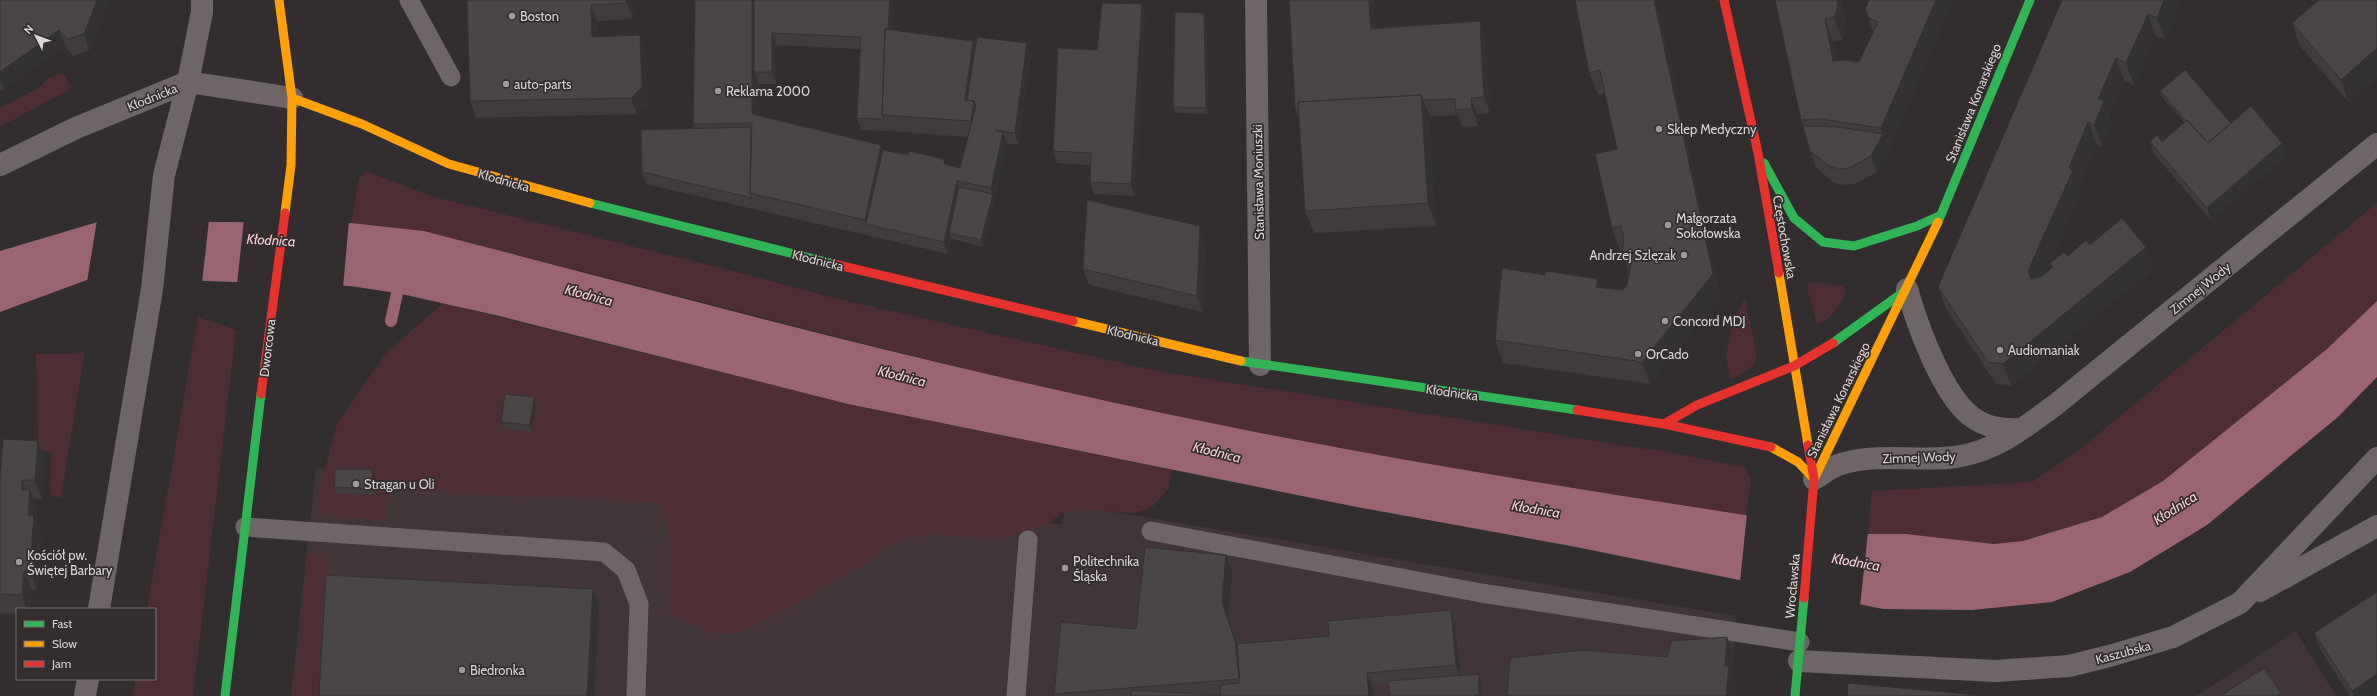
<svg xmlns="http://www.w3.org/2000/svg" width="2377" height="696" viewBox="0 0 2377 696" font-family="Cabin,sans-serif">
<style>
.built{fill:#413537}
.green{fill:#4d2e35}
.water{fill:#9a6571}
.pier{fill:#322e2f}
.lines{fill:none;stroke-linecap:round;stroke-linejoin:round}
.stream{stroke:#9a6571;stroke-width:12}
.lane{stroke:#6e6567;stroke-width:19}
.street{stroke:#6e6567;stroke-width:22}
.fast{stroke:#30b455;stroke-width:9}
.slow{stroke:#ff9f0a;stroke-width:9}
.jam{stroke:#e5322d;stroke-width:9}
.wall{fill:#403c3d;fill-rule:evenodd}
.shaded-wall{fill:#343132}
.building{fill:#4a4647;stroke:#343132}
.poi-dot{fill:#9e9a9a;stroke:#332d2e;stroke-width:1.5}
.labels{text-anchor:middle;stroke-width:3.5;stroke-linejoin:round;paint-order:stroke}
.poi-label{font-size:13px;fill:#d8d4d4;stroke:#332d2e;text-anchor:start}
.street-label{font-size:13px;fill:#d8d4d4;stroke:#332d2e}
.water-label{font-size:14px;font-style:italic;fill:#f5d0d7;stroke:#332d2e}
</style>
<rect width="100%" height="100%" fill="#322e2f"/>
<path class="built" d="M316,468l351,22 395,34 4,-20 670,112 -6,80h-1439z
M2296,631l40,65h-140z"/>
<path class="green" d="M63,73l9,15 -72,39v-19l40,-21 8,-9z
M366,171l68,26 299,74 109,29 310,70 526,84 66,13 7,12 -5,36 -299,-47 -232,-44 -207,-44 -584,-149 -73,-8 8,-45z
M2377,203v98l-50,48 -164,132 -61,36 -79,24 -29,3 -88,-10h-38l4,-43 160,-9 46,-31z
M1813,282l30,4 3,2c-2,14 -15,32 -29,36l-10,-37 2,-4z
M1745,298l12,57c-3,15 -15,18 -27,25l-4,-25 2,-11 4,-20z
M443,303l405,101 324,66 -4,19 -16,18 -18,6 -64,-5 -22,15 -50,18 -64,-7 -35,6 -35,25 -34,19 -61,34 -33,15h-27l-40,-19 2,-57 -8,-54 -274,-13 -2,30 -72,-4 15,-68 8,-26 48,-69z
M198,317l38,13 -43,366h-60l2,-17h20v-70h-8z
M85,351l-24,147 -11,-3 1,-44 -12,1 -3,-98h40z
M327,553l-10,143h-24l15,-142z"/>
<path class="water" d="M101,221l250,2 73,8c263,68 526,140 792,193 216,44 434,76 652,110h38l88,10 29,-3 79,-24 61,-36 164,-132 50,-48v76l-39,40 -131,108 -77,47 -78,30 -80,8 -89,-1 -307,-62 -219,-40 -509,-103 -353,-89 -98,-22 -47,-7 -255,-9 -95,35v-61z"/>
<path class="pier" d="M101,219l108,1 -7,63 -107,-4 -8,3 10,-62z
M244,220l105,1 -6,67 -106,-4z
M1747,513l121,19 -8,74 -120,-24z"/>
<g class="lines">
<path class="stream" d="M391,321l6,-28v-16"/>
<path class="lane" d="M409,0l42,77
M245,527l359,25 22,18 13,34 -3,92
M1151,531l330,62 319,49
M1016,696l12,-156"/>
<path class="street" d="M1256,0l4,365
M0,165l76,-37 112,-46 104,16
M1907,289c10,35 35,106 65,128 15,11 31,13 49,12
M1814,479c8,-4 15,-11 24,-14 37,-13 79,-3 118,-8 40,-6 66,-28 98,-51l323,-262
M2260,591l117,-65
M99,609l53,-320 12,-114 24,-93 14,-70v-12
M1799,661l196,10 74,-5 44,-11 60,-18 67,-34 137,-145
M85,696l3,-17"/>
<path class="fast" d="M1764,163l30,55 29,24 31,4 63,-20 24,-11
M590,203l244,61
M1938,222l92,-222
M1833,343l72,-52
M1241,361l336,49
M225,696l36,-302
M1795,696l9,-98"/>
<path class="slow" d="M279,0l13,98 -1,67 -6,48
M292,98l70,26 87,40 141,39
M1779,273l29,172
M1073,321l168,40
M1771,447l27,15 16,17
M1814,479l124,-257"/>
<path class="jam" d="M1724,0l34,153 21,120
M834,264l239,57
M261,394l24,-181
M1577,410l87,14 107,23
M1664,424l33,-19 97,-39 39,-23
M1804,598l10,-119 -6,-34"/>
</g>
<path class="wall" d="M0,0h110l-21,50 -16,6 -8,-10 -61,44 -4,1z
M467,0h165l1,19 -36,2 1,16 48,14 2,52 -11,11 -161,4 -6,-17z
M695,0h200l-2,30 83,17 55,8 -12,90 -12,-2 -12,57 -11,47 -32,-8 -1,-1 -3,16 -78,-18 -224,-52 -4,-12 52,-43 -1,-5zM777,45l83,4 -3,69 4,12 27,1 80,6 -8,31 -77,-18 -125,-35v-32v1h19z
M1575,0l146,296 -71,88 -147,-21 -8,-23 50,-65 53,4 2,8 23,3 4,-5 2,-14 -7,-19 1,-2 -3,1 -8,-23 5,-79 -12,-56 -7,2 -9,-22z
M1775,0h66l6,29 -5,11 -9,1 4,19 22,2 14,-30 -8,-23 4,-9h84l-64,150 -12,22 -22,12 -10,1 -11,-2 -18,-16 -6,-16 -9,-31z
M2062,0l118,5 -15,35 -9,-4 -22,49 -10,-5 -15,35 3,8 -10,24 -6,-3 -17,42 2,6 -36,82 7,-6 -2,-5 18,-7 22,-11 64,24 -143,117 -15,-2 -50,-75 -8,-22z
M2319,0l30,102 -49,-56 -8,-23z
M1146,16l-11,180 -41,-2 -4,-12 1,-17 -34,-2 -4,-12 44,-101z
M1206,19l2,95 -32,-1 -3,-6z
M1480,21l5,16 5,76 -13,1 1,12 -16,1 -4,-12 -29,2 7,109 -122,7 -9,-22 -6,-94 -4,-9 80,-80z
M2160,91l71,32 56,32 -76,65 -57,-66 -4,-12h12l22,-20 -22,-25z
M1200,226l6,17 -3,69 -114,-27 -6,-16z
M534,397l2,7 -4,28 -29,-4 -2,-6z
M45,460l-3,40 -9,-1 4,10 -1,11 5,14 -4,56h-6l-1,19h-13v5l-17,-1v-135z
M375,476v19l-39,-2 -2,-6z
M1232,571l-4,47 9,26 92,-8 126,-14 5,54 21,5v15h-91l-1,-13 -17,2 1,11h-319v-2l82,-65z
M2314,633l63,62 -2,1h-25l-30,-47z
M2281,693l1,3h-62z"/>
<path class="shaded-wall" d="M97,0h13l-21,50 -5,-16z
M626,0h6l1,19 -6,-16z
M752,0h6l-4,72 4,11v47l-6,-16z
M890,0h5l-6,115h-5z
M1369,0h5l3,45 -6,-16z
M1654,0h3l64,296 -71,88 -8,-22z
M1837,0h4l6,29 -5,11 -8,-23z
M1936,0h17l-64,150 -12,22 -6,-16 12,-22 -2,-6z
M2164,0h15l1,5 -15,35 -8,-22z
M2262,0h5l-4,3z
M1142,4l4,12 -11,180 -4,-12z
M591,5l6,16 1,32 -6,-16z
M1204,13l2,6 2,95 -2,-6z
M2148,14l8,22 -22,49 -8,-22z
M1825,19l8,22 8,42 -8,-22z
M1480,21l5,16 5,76 -6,-16z
M59,30l6,16 -61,44 -4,-12v-6z
M772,33l5,12v39l-5,-12z
M640,35l6,16 2,52 -11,11 -6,-16z
M973,41l6,17 -7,47 -7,-5z
M1027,43l4,12 -12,90 -4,-12z
M2377,48v30l-28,24 -8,-22z
M2116,58l8,22 -15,35 3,8 -10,24 -8,-22 4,-26z
M1421,95l9,22 6,109 -8,-23z
M1471,98l6,16 1,12 -6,-17z
M974,101l6,17 -3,19 -6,-16z
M2088,122l8,22 -17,42 2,6 -45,102 -8,-23 41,-103z
M1003,132l5,12 -13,56 -11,47 -3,-7 12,-46 -2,-6z
M2282,143l5,12 -76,65 -4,-12z
M881,145l6,17 -21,62 -1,-4z
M957,181l4,12 -12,40 2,5 -3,16 -4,-12z
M1200,226l6,17 -3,69 -6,-16z
M2146,247l8,22 -143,117 -8,-22z
M1598,279l8,23 -10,-15z
M534,397l2,7 -4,28 -2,-7z
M38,441l7,19 -3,40 -7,-20z
M372,469l3,7v19l-2,-6z
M22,480l7,19 1,-9 7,19 -1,11 5,14 -4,56 -7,-19 -2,-56 -6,-25z
M1226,555l6,16 -4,47 13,38 4,39 -6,-16 -17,-77z
M24,571l7,19 -1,19h-3l-5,-14z
M593,589l6,17 -5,90h-7z
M1451,610l4,12 5,55 -4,-12z
M1727,637l7,19 -1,20 3,9 -1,11h-9l-1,-30z
M1367,673l5,12 1,11h-4z
M1479,674l2,7v15h-2z
M2377,674v21l-2,1h-21l-2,-5z"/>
<path class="building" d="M0,0h97l-13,34 -17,5 -8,-9 -59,42z
M467,0h159l1,3 -36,2 1,32 48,-2 2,52 -11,11 -161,3z
M695,0h57v114l129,31 -16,75 -115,-27 2,-70 -59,1z
M754,0h136l-2,29h-3l-3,86 2,4 -27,-1 4,-81 -89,-4v39h-18z
M1289,0h80l2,29 109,-8 4,76 -13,1 1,11 -16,1 -1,-11 -31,1 -3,-5 -123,7v6h-3z
M1575,0h79l59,274 -71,88 -147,-22 7,-72 43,7 1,-4 52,8 -2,8 27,3 4,-5 6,-33h-11l2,-14 -3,-12 -9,2 -17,-74 22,-5 -17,-79 -11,3z
M1775,0h62l1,7 -4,10 -9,2 8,42 13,-1 13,2 19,-40 -9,-4 -4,-9 4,-9h67l-55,128 -59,-9 -21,1z
M2062,0h102l-7,18 -9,-4 -22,49 -10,-5 -18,41 6,2 -10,24 -6,-3 -19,46 4,2 -45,101 3,8 10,-2 12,-10 -3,-4 14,-11 4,4 18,-16 4,5 32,-27 24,29 -143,117 -15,-2 -50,-75z
M2319,0h58v48l-36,32 -49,-57z
M1102,3l40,1 -11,180 -41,-2 1,-29 -38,-2 5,-103 39,2z
M1175,12l29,1 2,95 -33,-1z
M885,29l88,12 -8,59 9,1 -3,20 -89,-6z
M977,37l50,6 -12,90 -20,-3 8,2 -12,56 -34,-7 -13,61 -78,-18 17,-74 25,5 1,-4 34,8 2,5 15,4 16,-62 -2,-5 -7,-1z
M2185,70l46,53 -23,20 -21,-23 -1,1 -26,-30z
M1421,95l7,108 -123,8 -7,-109z
M2251,106l31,37 -75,65 -57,-66 7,-7 5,7 25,-22 21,23z
M1803,126l35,1 45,7 -12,22 -22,12 -10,1 -10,-3 -19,-15z
M751,127l-1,66 2,5 -110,-26 -1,-42z
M959,187l34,7 -12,46 -32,-7z
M1087,200l113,26 -3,70 -114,-27z
M505,394l29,3 -4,28 -29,-3z
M3,439l35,2 -3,39h-13v10h8l-2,25h6l-4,56h-6l-2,24 -22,-1v-116z
M335,469h37l1,20 -39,-2z
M1145,547l81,8 -4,47 13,38 4,39 -185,15 7,-72 75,7z
M326,575l267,14 -6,107h-268z
M2377,592v82l-25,17 -38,-58z
M1451,610l5,55 -89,8 2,23h-149l1,-11 19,-2 -3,-39 92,-8 -1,-15z
M1727,637l-2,29h4l-3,30h-219l3,-38 73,-8 84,7 4,-16z
M2264,668l17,25 -4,3h-57z
M1479,674v21l-5,1h-84l-2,-15z
M1848,683l140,13h-141z
M1132,690l86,5v1h-87z"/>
<g class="poi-dot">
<circle cx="512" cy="16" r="4"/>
<circle cx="506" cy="84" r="4"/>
<circle cx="718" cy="91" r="4"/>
<circle cx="1659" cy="129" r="4"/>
<circle cx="1668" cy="225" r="4"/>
<circle cx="1684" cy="255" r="4"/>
<circle cx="1665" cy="321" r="4"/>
<circle cx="2000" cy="350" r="4"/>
<circle cx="1638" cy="354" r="4"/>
<circle cx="356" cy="484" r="4"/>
<circle cx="19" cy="562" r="4"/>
<circle cx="1065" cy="568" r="4"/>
<circle cx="462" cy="670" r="4"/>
</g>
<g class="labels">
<g class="poi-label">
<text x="520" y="21">Boston</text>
<text x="514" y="89">auto-parts</text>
<text x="726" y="96">Reklama 2000</text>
<text x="1667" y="134">Sklep Medyczny</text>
<text x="1676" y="223">Małgorzata<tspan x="1676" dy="15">Sokołowska</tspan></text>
<text x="1676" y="260" text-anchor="end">Andrzej Szlęzak</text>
<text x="1673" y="326">Concord MDJ</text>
<text x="2008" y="355">Audiomaniak</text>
<text x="1646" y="359">OrCado</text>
<text x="364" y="489">Stragan u Oli</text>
<text x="27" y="560">Kościół pw.<tspan x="27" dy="15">Świętej Barbary</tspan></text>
<text x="1073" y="566">Politechnika<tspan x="1073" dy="15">Śląska</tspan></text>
<text x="470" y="675">Biedronka</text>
</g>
<g class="street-label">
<text transform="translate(152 97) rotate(-22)" y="5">Kłodnicka</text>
<text transform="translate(1973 103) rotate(-68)" y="5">Stanisława Konarskiego</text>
<text transform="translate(504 180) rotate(16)" y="5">Kłodnicka</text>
<text transform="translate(1258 182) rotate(-91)" y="5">Stanisława Moniuszki</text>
<text transform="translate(1785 237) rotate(80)" y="5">Częstochowska</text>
<text transform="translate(818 260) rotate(14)" y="5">Kłodnicka</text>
<text transform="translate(2200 288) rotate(-39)" y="5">Zimnej Wody</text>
<text transform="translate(1133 335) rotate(13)" y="5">Kłodnicka</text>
<text transform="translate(267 348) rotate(-83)" y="5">Dworcowa</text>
<text transform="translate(1452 392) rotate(8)" y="5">Kłodnicka</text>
<text transform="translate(1838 400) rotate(-64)" y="5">Stanisława Konarskiego</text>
<text transform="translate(1919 457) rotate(-2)" y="5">Zimnej Wody</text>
<text transform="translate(1792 586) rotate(-85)" y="5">Wrocławska</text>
<text transform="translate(2123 652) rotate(-15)" y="5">Kaszubska</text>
</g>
<g class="water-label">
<text transform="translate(271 240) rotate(3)" y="5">Kłodnica</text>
<text transform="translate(589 295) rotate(15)" y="5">Kłodnica</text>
<text transform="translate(902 376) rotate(14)" y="5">Kłodnica</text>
<text transform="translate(1217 452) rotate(14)" y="5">Kłodnica</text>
<text transform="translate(2175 508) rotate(-33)" y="5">Kłodnica</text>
<text transform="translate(1536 509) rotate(10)" y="5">Kłodnica</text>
<text transform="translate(1856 562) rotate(10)" y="5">Kłodnica</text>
</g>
</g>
<rect x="16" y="608" width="140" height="72" fill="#332d2e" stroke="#757070"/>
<rect x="24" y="621" width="20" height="6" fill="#30b455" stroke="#757070"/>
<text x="52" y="628" font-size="12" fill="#d8d4d4">Fast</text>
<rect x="24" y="641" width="20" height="6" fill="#ff9f0a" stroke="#757070"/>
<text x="52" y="648" font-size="12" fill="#d8d4d4">Slow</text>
<rect x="24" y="661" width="20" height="6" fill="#e5322d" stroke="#757070"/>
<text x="52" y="668" font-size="12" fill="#d8d4d4">Jam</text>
<g transform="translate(36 36) rotate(312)" stroke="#332d2e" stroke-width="3" paint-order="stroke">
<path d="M0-3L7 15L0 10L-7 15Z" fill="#d8d4d4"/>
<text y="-6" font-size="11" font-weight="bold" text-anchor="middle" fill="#d8d4d4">N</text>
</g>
</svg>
